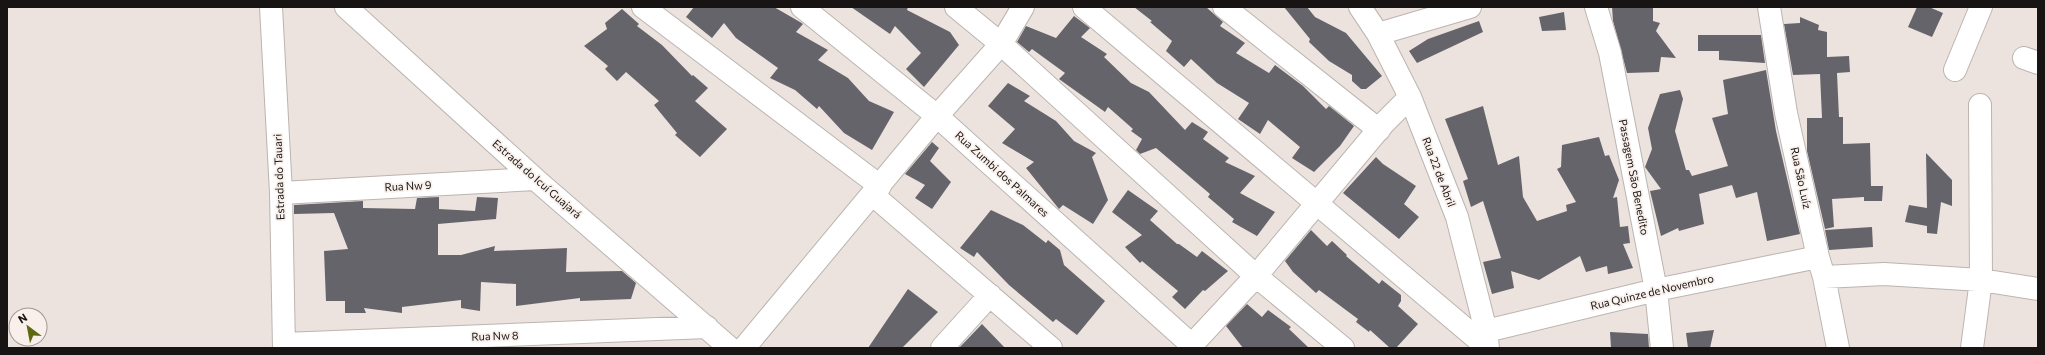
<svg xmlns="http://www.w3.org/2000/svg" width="2045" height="355" viewBox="0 0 2045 355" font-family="Commissioner,sans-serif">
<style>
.building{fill:#66646b}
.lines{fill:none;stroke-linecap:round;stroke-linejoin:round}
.minor-casing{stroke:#bcb4b0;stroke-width:24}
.minor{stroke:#fff;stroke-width:22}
.labels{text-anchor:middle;stroke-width:3.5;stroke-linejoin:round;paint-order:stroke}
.street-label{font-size:11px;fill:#171413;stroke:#f9f0ec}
</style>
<rect width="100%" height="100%" fill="#ece3df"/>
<path class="building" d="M694,7h80l26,15 3,2 -7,8 32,18 -10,10 30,18 21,23 25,11 -22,38 -28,-17 -25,-27 -2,3 -22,-19 -25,-12 8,-10 -42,-30 -12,-15 -12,15 -26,-21z
M851,7h57l-1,3 43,22 9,13 -35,42 -18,-18 15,-16 -26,-27 -5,8z
M1134,7h72l17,15 -3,4 25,17 -9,10 33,20 6,-8 28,21 23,23 3,-3 25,20 -14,20 -26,26 -22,-14 8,-11 -32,-27 -8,14 -22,-15 11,-16 -32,-20 -26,-24 -7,8 -18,-16 6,-10 -22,-19 2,-1z
M1284,7h23l8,10 31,16 36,43 -16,13h-5l-9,-8v-6l-23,-14 -20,-19 1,-3z
M1612,7h41v14l7,2 -4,8 20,27 -15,-1 -2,15 -32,1 -14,-52z
M1917,7h12l14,6 -11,24 -24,-10z
M622,9l17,15 -2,2 25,19 30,31 1,-1 15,13 -13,13 32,28 -27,28 -25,-22 2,-2 -23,-28 5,-4 -33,-29 -9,9 -12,-12 3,-3 -24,-20 23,-17 -2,-6z
M1564,12l2,18 -24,1 -3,-14z
M1074,16l16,12 -9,9 26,17 -3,3 27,26 18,9 36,38 7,-8 16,10 -5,7 26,19 -4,4 30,14 -15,17 35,19 -18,24 -25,-14 2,-3 -26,-22 2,-3 -54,-46 -16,6 -4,-4 6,-11 -11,-8 2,-2 -25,-22 -3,5 -46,-33 6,-6 -33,-24 -3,3 -12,-10 9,-16 30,12z
M1800,17l19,8 -1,5 9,2v25l22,-1 1,16 -13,1 2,44h4v27l27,-1 1,43h12l-1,15h-18v-4l-32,2 2,28 -9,2 -18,-78v-33h15l-2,-44 -27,1 -9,-51 16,-1z
M1479,21l4,11 -66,31 -8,-12 19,-12z
M1698,35h63l4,28 -46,-3v-9h-21z
M1766,70l10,61 24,103 -33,7 -10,-49 -21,6 -4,-13 -33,9 5,30 -25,7 -1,-3 -17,8 -11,-45 11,-2 -16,-22 7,-18 -4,-21 12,-34 20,-4 3,9 -8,32 11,39h3l3,6 36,-10 -16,-48 16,-4 -5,-34z
M1008,83l22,13 -6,5 32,20 18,20 22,12 -4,4 16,43 -15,24 -30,-19 -4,4 -33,-41 8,-6 -32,-19 13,-14 -27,-23z
M1483,106l15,59 21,-9 4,41 14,24 30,-10 -1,-6 10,-3 -19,-33 4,-2 1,-22 37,-8 6,19 4,-1 10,25 -6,18 4,-1 3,30 8,-1 2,17 -7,1 10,24 -25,6 -1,-8 -21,6 -6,-16 -41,24 -28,-9 3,17 -22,6 -9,-32 18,-4 -18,-57 -12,6 -8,-26 5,-2 -23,-60z
M932,142l7,6 -9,13 21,21 -19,27 -17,-11 10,-13 -20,-11z
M1926,153l26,27v26l-11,-4 -4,32 -10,-1v-7l-22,-4 4,-17 18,3z
M1376,157l7,7 33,22 -12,18 15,13 -20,22 -56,-46z
M1128,190l30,21 -8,9 27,24h2l18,13 5,-6 26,20 -23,20 -2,-1 -18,19 -13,-12 6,-6 -36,-30 -2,2 -15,-16 17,-12 -30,-23z
M439,197v12l36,2 2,-14 21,1 -2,21 -58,5v31h23l34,-9 -1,5 73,-3 -1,24 56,-1 14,12 -5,16 -51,2v-3l-64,8v-22l-35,-2 -1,29 -19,-3v-8l-59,7v6l-38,-5 2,5h-21v-12h-19l-2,-50 24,-2 -14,-36 -40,1v-9l69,-4v7l52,1 2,-11z
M991,210l32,15 23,18 2,-3 12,10 4,15 41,36 -28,34 -21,-16 -3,3 -44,-37 -32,-33 -3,5 -14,-9z
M1872,227l1,20 -44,3 -4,-20z
M1311,230l16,16 5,-5 15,14 -1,1 33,28 3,-4 19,15v6l-3,5 20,18 -22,24h-6l-20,-18 -1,2 -13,-10 2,-3 -39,-29 -3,3 -23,-21 -8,-11z
M908,289l30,23 -36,36h-34z
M1247,304l15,13 6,-7 23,17 -2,2 20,19h-66l-17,-22z
M982,324l23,24h-46z
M1714,330l-4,18h-22l-2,-15z
M1610,332l38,2 1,14h-38z"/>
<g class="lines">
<g class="minor-casing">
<path id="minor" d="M271,7l10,186 3,155
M346,7l189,172 195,169
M643,7l237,179
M802,7l135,109 258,232
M956,7l45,37 255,232 87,72
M1084,7l404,341
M1224,7l155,123
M1360,7l18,27 32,63 47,120 29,114 2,17
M1596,7l14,46 46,237 6,58
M1769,7l17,106 32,144 6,20 14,71
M1378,34l92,-27
M2024,58l14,5
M1955,70l26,-63
M281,193l254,-14
M873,195l178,153
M1824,277l60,-3 97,6 57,9
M1486,331l170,-41 162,-33
M284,344l423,-17
M744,348l193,-232 64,-72 22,-37
M942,348l48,-53
M1189,348l67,-72 128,-153 26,-26
M1972,348l9,-68 -1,-175"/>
</g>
<use href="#minor" class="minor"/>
</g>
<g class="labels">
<g class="street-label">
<text transform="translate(1439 172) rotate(69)" y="4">Rua 22 de Abril</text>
<text transform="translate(1002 174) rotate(42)" y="4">Rua Zumbi dos Palmares</text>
<text transform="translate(279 177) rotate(-92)" y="4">Estrada do Tauari</text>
<text transform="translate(1634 177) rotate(79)" y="4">Passagem São Benedito</text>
<text transform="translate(1801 178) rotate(78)" y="4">Rua São Luíz</text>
<text transform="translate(537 179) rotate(41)" y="4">Estrada do Icuí Guajará</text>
<text transform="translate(408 186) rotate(-3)" y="4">Rua Nw 9</text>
<text transform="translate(1652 292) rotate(-13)" y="4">Rua Quinze de Novembro</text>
<text transform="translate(495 336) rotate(-2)" y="4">Rua Nw 8</text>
</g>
</g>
<rect width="2045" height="355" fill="none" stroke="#171413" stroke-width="16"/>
<g transform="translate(28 327) rotate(328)"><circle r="19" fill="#f9f0ec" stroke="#9f9895"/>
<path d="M0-3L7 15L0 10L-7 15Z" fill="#5e6a12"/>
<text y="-6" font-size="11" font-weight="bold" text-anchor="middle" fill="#171413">N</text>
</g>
</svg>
